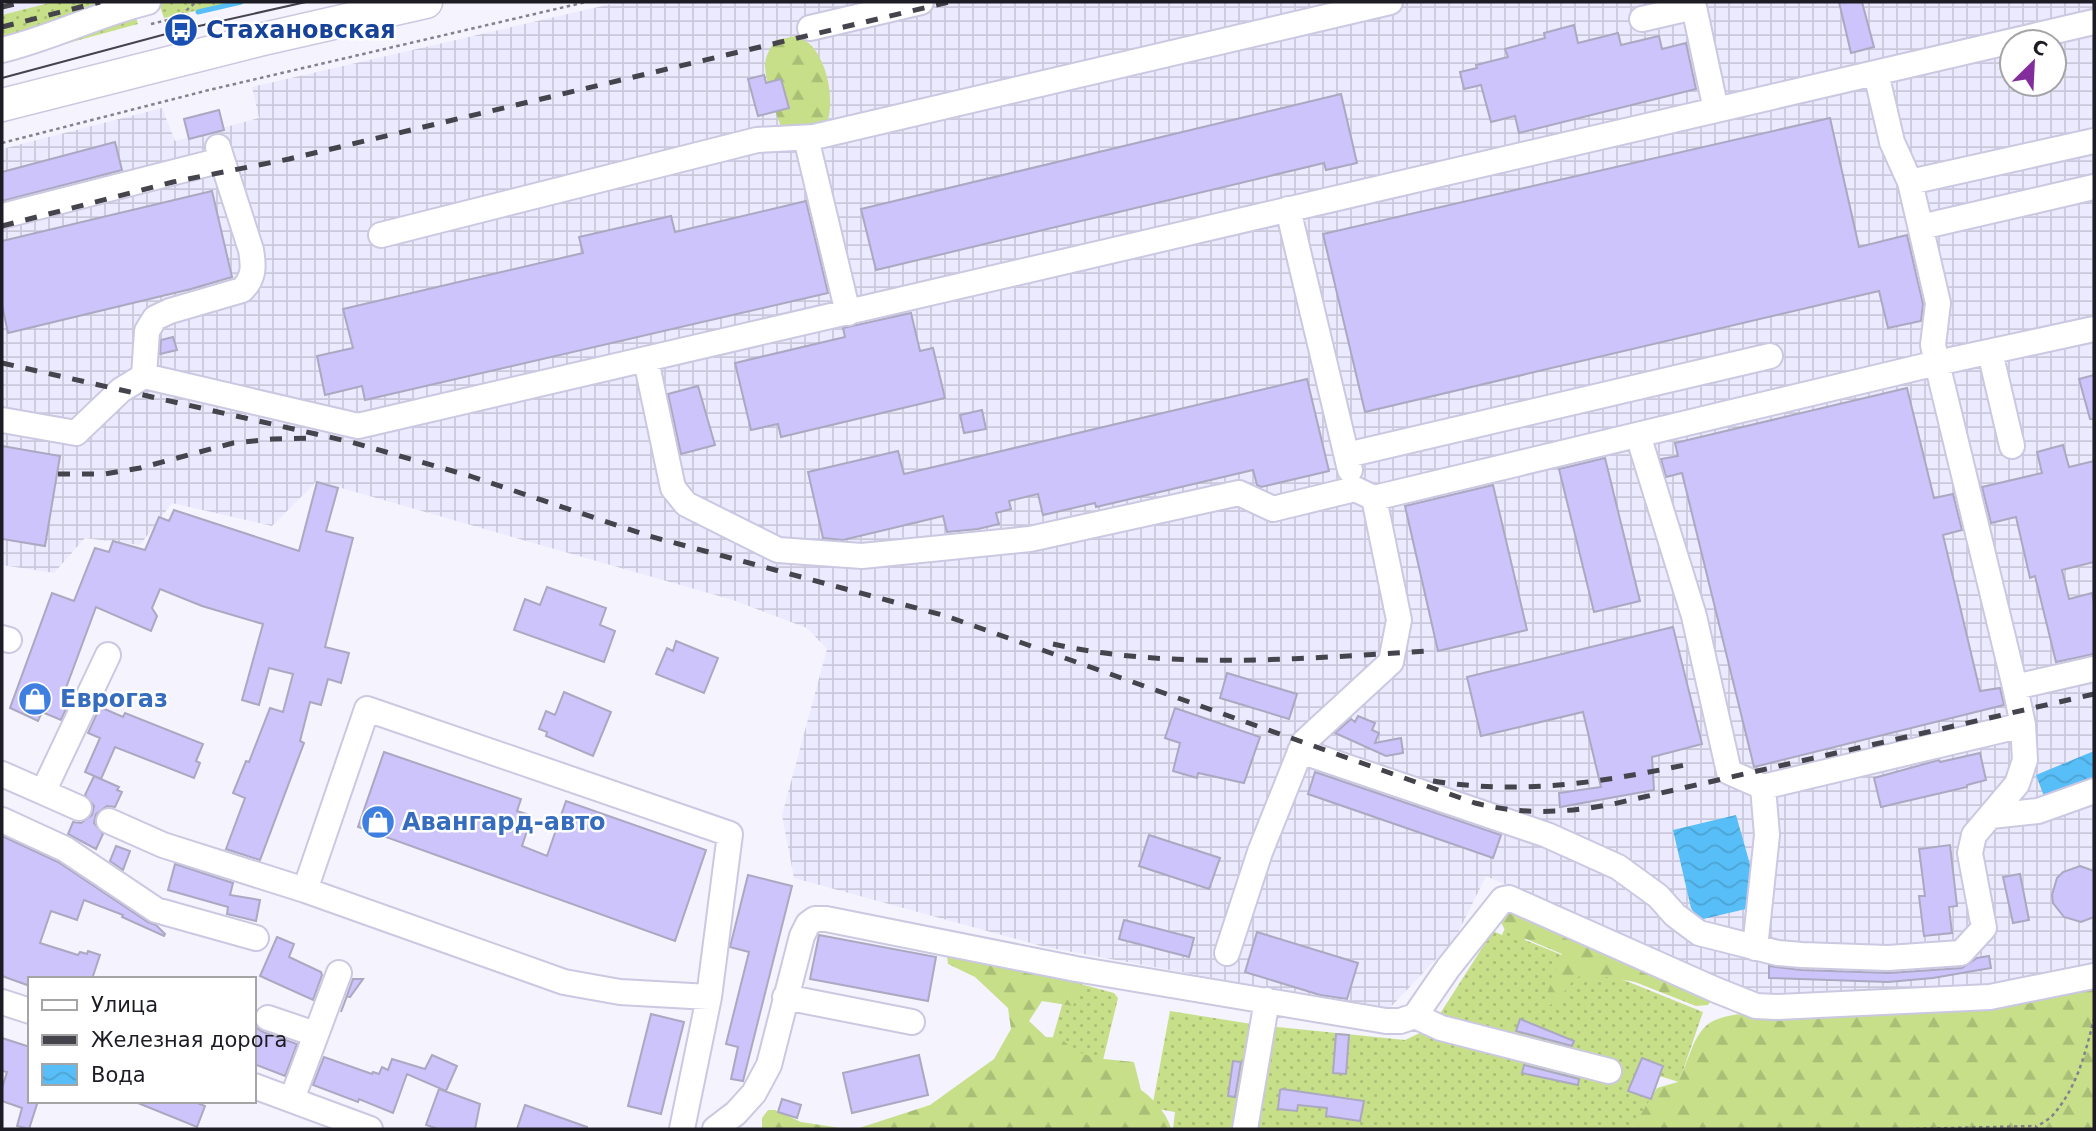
<svg xmlns="http://www.w3.org/2000/svg" width="2096" height="1131" viewBox="0 0 2096 1131" font-family="'DejaVu Sans',sans-serif">
<style>
.built{fill:#eceafe}
.industrial{fill:url(#industrial-grid);fill-rule:evenodd}
.grass{fill:url(#grass-dots)}
.forest{fill:url(#forest-firs)}
.water{fill:url(#water-waves)}
.lines{fill:none;stroke-linecap:round;stroke-linejoin:round}
.stream{stroke:#58bef7;stroke-width:5}
.building{fill:#ccc4fa;stroke:#aba8c1;stroke-width:2}
.minor-casing{stroke:#cbc8e1;stroke-width:28}
.major-casing{stroke:#cbc8e1;stroke-width:35}
.path{stroke:#83828c;stroke-width:2.5;stroke-dasharray:3.5 3.5;stroke-linecap:butt}
.minor{stroke:#fff;stroke-width:24}
.major{stroke:#fff;stroke-width:32}
.tram{stroke:#45444d;stroke-width:2}
.rail{stroke:#45444d;stroke-width:5;stroke-dasharray:12 12;stroke-linecap:butt}
.labels{text-anchor:middle;stroke-width:5;stroke-linejoin:round;paint-order:stroke}
.transit-label{font-size:24px;font-weight:bold;fill:#164399;stroke:#fff;text-anchor:start}
.shop-label{font-size:24px;font-weight:bold;fill:#366cbe;stroke:#fff;text-anchor:start}
</style>
<defs>
<pattern id="industrial-grid" width="8" height="8" patternUnits="userSpaceOnUse" patternTransform="scale(1.75)"><rect width="8" height="8" fill="#eceafe"/><path d="M0 4h8M4 0v8" fill="none" stroke="#cac8da"/></pattern>
<pattern id="grass-dots" width="8" height="8" patternUnits="userSpaceOnUse" patternTransform="scale(1.75)"><rect width="8" height="8" fill="#c7df89"/><path d="M2 2h.1M6 6h.1" fill="none" stroke="#aabf76" stroke-width="1.8" stroke-linecap="round"/></pattern>
<pattern id="forest-firs" width="22" height="20" patternUnits="userSpaceOnUse" patternTransform="scale(1.75)"><rect width="22" height="20" fill="#c7df89"/><path d="M5 1l3.5 6h-7zM16 11l3.5 6h-7z" fill="#aabf76"/></pattern>
<pattern id="water-waves" width="16" height="10" patternUnits="userSpaceOnUse" patternTransform="scale(1.75)"><rect width="16" height="10" fill="#58bef7"/><path d="M0 5q4-4 8 0t8 0" fill="none" stroke="#4ca3d4"/></pattern>
</defs>
<rect width="100%" height="100%" fill="#f4f3fe"/>
<path class="built" d="M2,2h124l-124,31z"/>
<path class="industrial" d="M620,2h1474v969l-152,19 -168,13 -288,-127 -31,63 -67,71 -343,-63 -251,-69 -12,-63 45,-166 -20,-21 -74,-28 -416,-119 -45,45 -100,-23 -32,42 -55,-7 -31,35 -52,-8v-416l160,-41 13,33 84,-23 -7,-31zM2012,42h42v42h-42z"/>
<path class="grass" d="M53,2h182l-71,16 -5,-14 -25,7 4,13 -136,37v-46z
M1505,928l21,8 -1,4 178,72 -24,70 -23,-7 -4,10 4,1 -5,14 -19,29h-384l20,-103 137,14 17,-8 14,-12 57,-89 9,4z
M1069,981l45,12 4,5 -20,83 -54,-13z
M1170,1011l88,14 -21,104h-64l2,-17 -23,-4z"/>
<path class="forest" d="M796,36c30,8 42,66 29,92h-43c-7,-15 -16,-45 -17,-62 0,-9 5,-19 11,-26z
M1508,910l203,91 -3,4 -12,1 -61,-24 -26,-5 -21,2 -8,-3c-16,8 -17,29 -38,31l20,-53 -57,-24 -4,-8 1,-5z
M946,948l122,24 13,10 -8,24 -31,-5 -13,20 17,16 15,1c19,22 46,21 73,24l7,28c12,8 27,25 30,39h-315l74,-24 64,-46 17,-30 -3,-21 -33,-31 -27,-13z
M2094,988v141h-462l25,-41 21,-6c5,-8 7,-18 11,-26 14,-39 26,-38 64,-44z
M768,1110h7l26,12 46,7h-85v-11z"/>
<path class="water" d="M2094,751v28l-49,20 -9,-24z
M1736,815l15,53 -1,40 -51,12 -8,-12 -18,-78z"/>
<g class="lines">
<path class="stream" d="M198,12l43,-10"/>
</g>
<path class="building" d="M1839,2h23l12,45 -23,6z
M1574,25l4,18 40,-10 3,12 38,-9 3,13 24,-6 10,46 -177,44 -4,-17 -24,6 -10,-37 -17,4 -4,-17 17,-4 -1,-3 32,-8 -3,-8 40,-11 -1,-5z
M764,75l2,8 15,-4 8,29 -31,8 -10,-37z
M1341,94l16,69 -31,7 -2,-7 -448,107 -15,-61z
M219,110l5,20 -35,9 -5,-20z
M1830,118l29,129 48,-12 16,69 -2,17 -33,7 -9,-37 -514,121 -42,-178z
M115,142l7,28 -120,31v-29z
M212,191l20,86 -41,12 -183,44 -6,-28v-64z
M806,201l22,92 -463,107 -3,-14 -37,9 -8,-39 36,-8 -10,-39 240,-56 -4,-16 92,-21 4,16z
M911,313l9,38 13,-3 12,50 -164,39 -3,-13 -27,6 -16,-67 110,-26 -2,-9z
M173,337l4,13 -17,4 1,-14z
M2094,375v44h-4l-11,-40z
M1307,379l22,92 -68,16 -4,-2 -4,-15 -157,37 -1,-4 -52,12 -5,-21 -29,7 2,8 -15,4 3,11 -21,5 -31,3 -4,-16 -100,24 -20,-2 -15,-66 90,-21 6,23z
M698,386l17,59 -34,9 -13,-60z
M1907,388l27,110 19,-4 9,36 -19,5 37,156 20,-3 4,17 -250,62 -72,-294 -16,4 -5,-18 17,-3 -3,-13z
M982,410l4,19 -22,4 -4,-18z
M2063,445l6,22 25,-6v101l-32,8 7,29 23,-6 2,10v51l-38,8 -21,-86 -5,2 -14,-61 -25,6 -9,-36 60,-14 -5,-21z
M2,446l58,10 -15,90 -43,-7z
M1605,458l35,143 -46,11 -35,-143z
M317,482l21,6 -12,43 27,7 -28,109 24,6 -8,30 -13,-4 -7,26 -11,-3 -10,39 4,2 -44,117 -34,-11 19,-51 -12,-5 13,-32 3,1 21,-54 13,4 10,-38 -24,-6 -10,37 -17,-5 21,-76 -61,-18 -42,-17 -8,19 5,8 -6,15 -55,-24 -33,89 7,4 -9,20 -19,-8 -4,9 -28,-13 42,-115 22,8 21,-53 14,4 4,-11 32,9 14,-33 10,4 5,-11 125,41z
M1493,485l34,145 -89,21 -33,-145z
M547,587l59,21 -6,17 15,6 -11,31 -90,-32 11,-31 15,6z
M1673,627l29,117 -50,13 2,33 -94,17 -1,-14 42,-6 -18,-75 -102,24 -14,-59z
M676,641l42,17 -14,35 -48,-19 11,-26 6,3z
M1227,673l70,21 -8,25 -69,-21z
M564,692l47,20 -18,44 -47,-20 1,-4 -8,-3 7,-18 9,4z
M100,707l23,10 2,-4 78,31 -7,17 4,2 -6,15 -79,-31 -14,32 -16,-7 15,-34 -12,-5z
M1175,708l85,29 -16,46 -46,-10 -1,5 -24,-7 7,-28 -15,-5z
M1358,716l17,7 -3,7 7,3 -4,10 26,-5 2,15 -17,3 -51,-23 16,-14 4,3z
M384,752l137,47 -4,12 15,5 -10,30 25,10 19,-55 140,49 -31,91 -317,-114z
M1980,753l6,27 -19,5v2l-86,20 -7,-29 65,-18 1,2z
M1315,772l186,63 -8,23 -185,-64z
M94,776l25,11 -2,3 5,2 -7,15 -8,-1 -11,8 -2,9 9,11 -7,15 -28,-15 5,-12 8,1 11,-8 2,-9 -9,-11z
M1149,835l71,23 -11,31 -70,-23z
M2,836l56,26 90,60 8,3 9,9 -1,2 -42,-19 1,-2 -39,-15 -7,20 -26,-9 -11,32 38,12 2,-3 7,2 1,-3 12,4 -8,24h-62v7l-28,-10z
M1950,845l7,61 -8,1 3,26 -28,3 -5,-40h6l-6,-47z
M116,846l14,5 -7,19 -13,-9z
M175,864l58,19 -3,12 30,5 -4,21 -29,-7 1,-7 -60,-17z
M2080,866l14,5v46l-13,5 -17,-5 -11,-14 -1,-8 5,-17 6,-6z
M2020,874l9,46 -16,3 -10,-46z
M748,875l44,11 -49,195 -12,-2 7,-32 -12,-3 23,-92 -19,-5z
M1124,920l70,18 -5,19 -70,-18z
M1257,932l101,31 -11,36 -27,-4 -75,-23z
M819,935l117,22 -8,44 -118,-22z
M277,937l17,7 -5,13 32,15 1,3 -9,25 -53,-24z
M1989,956l2,12 -58,10 -45,4 -119,-4v-12l32,4 88,3 73,-5 15,-10z
M353,979h10l-13,18 -3,-1 -6,16z
M651,1014l33,8 -23,92 -33,-8z
M1520,1019l54,22 -2,5 -56,-15z
M254,1026l9,6 34,12 -12,32 -31,-12z
M1336,1034l13,1 -3,39 -13,-1z
M2,1038l28,9v54h8l-9,28 -12,-3 5,-18 -20,-7v-13l5,-16 -5,-1z
M432,1055l25,11 -11,25 -39,-17 -14,39 -34,-14 -1,3 -45,-17 11,-28 48,17 1,-2 6,2 3,-7 6,3 4,-11 33,10z
M919,1055l9,40 -76,18 -9,-40z
M1642,1058l21,8 -12,33 -23,-8z
M1233,1061l8,1 -6,35 -7,-1z
M1524,1065l55,14 -1,6 -56,-12z
M439,1089l41,15 -5,25h-37l-12,-4z
M1282,1089l82,12 -4,20 -34,-5 1,-8 -29,-3 -1,6 -19,-2 2,-19z
M782,1099l19,6 -4,13 -19,-6z
M133,1101h60l12,5 -8,21z
M525,1105l62,22v2h-70z"/>
<g class="lines">
<g class="minor-casing">
<path id="minor" d="M1642,19l52,-12 22,103
M810,28l111,-26
M2,50c50,-12 96,-36 146,-48
M1876,73l16,69 18,40 28,121 -5,42 4,18 157,-34
M806,138l42,175
M1910,182l184,-41
M1288,209l62,261
M2,216l220,-56
M1921,227l173,-40
M381,235l376,-95 57,-3 576,-135
M1990,352l22,94
M646,360l27,128 13,16 92,46 84,6 168,-17 209,-46 34,16 82,-20 19,9 25,122 -8,42 -87,80 -44,110 -33,101
M144,376l3,-45 8,-13 15,-7 72,-21c12,-12 12,-23 9,-40l-33,-103
M2,420l74,13 45,-43 23,-14 214,50 1736,-404
M1638,435l56,181 35,156 34,15 260,-62
M1347,455l423,-99
M1374,498l563,-135 78,324 79,-18
M2,638l7,2
M1300,751l247,84 71,32 40,29 17,19 24,18 79,20 24,2 86,3 73,-5 23,-25 -14,-75 4,-18 43,-51 8,-24 -2,-35 -8,-38
M2,774l41,18 65,-137
M43,792l36,16
M1991,816l47,-5 56,-20
M2,820l63,29 91,61 100,28
M109,821l54,24 142,45 259,92 56,10 89,5
M305,890l62,-181 363,125 -21,163 -27,132
M1755,948l12,-113 -4,-48
M785,997l127,25
M2,1002l28,9
M1415,1016l26,12 168,43
M268,1018l47,16
M254,1086l116,43
M292,1099l47,-126
M715,1129l21,-16 18,-20 15,-28 33,-129 6,-12 7,-5h11l250,50 310,52h14l15,-5 33,-48 55,-69 6,-1 207,92 40,16 20,1 214,-10 104,-21
M1245,1129l22,-129"/>
</g>
<g class="major-casing">
<path id="major" d="M2,105l257,-65 167,-38"/>
</g>
<path class="path" d="M181,15l15,-13
M151,24l37,-9 5,17
M2,143l207,-53 377,-88
M1909,1129l127,-3
M2035,1129c4,-5 12,-8 17,-13 25,-28 33,-62 42,-97"/>
<use href="#minor" class="minor"/>
<use href="#major" class="major"/>
<path class="tram" d="M2,78l179,-48 125,-28"/>
<path class="rail" d="M2,7l21,-5
M2,27l98,-25
M2,226l171,-44 116,-23 660,-157
M2,363l349,79 119,34 179,60 297,80 529,187c47,12 91,10 138,1l481,-110
M58,474h47l35,-6 93,-25 40,-4 40,-1
M1053,644c123,27 252,14 377,7
M1433,781c91,14 163,2 252,-16"/>
</g>
<defs>
<g id="bus-disc" transform="scale(1.75)"><circle r="9.5" fill="#1a4fb4" stroke="#fff"/><path d="M-5-6H5V4H4V6H2V4H-2V6H-4V4H-5ZM-3.5-4V0h7V-4ZM-3.5 1.2v1.5H-2V1.2ZM2 1.2v1.5H3.5V1.2Z" fill="#fff"/></g>
<g id="shop-disc" transform="scale(1.75)"><circle r="9.5" fill="#3f7fe0" stroke="#fff"/><path d="M-5-2.5h2.3a2.7 3.5 0 0 1 5.4 0H5L5.5 6h-11ZM-1.5-2.5h3a1.5 2.3 0 0 0-3 0Z" fill="#fff"/></g>
</defs>
<g fill-rule="evenodd">
<use href="#bus-disc" x="181" y="30"/>
<use href="#shop-disc" x="35" y="699"/>
<use href="#shop-disc" x="378" y="822"/>
</g>
<g class="labels">
<g class="transit-label">
<text x="206" y="38">Стахановская</text>
</g>
<g class="shop-label">
<text x="60" y="707">Еврогаз</text>
<text x="402" y="830">Авангард-авто</text>
</g>
</g>
<rect width="2096" height="1131" fill="none" stroke="#1d1b24" stroke-width="7"/>
<rect x="28" y="977" width="228" height="126" fill="#ffffff" stroke="#a5a4a7" stroke-width="2"/>
<rect x="42" y="1000" width="35" height="10" fill="#ffffff" stroke="#a5a4a7" stroke-width="2"/>
<text x="91" y="1012" font-size="21" fill="#1d1b24">Улица</text>
<rect x="42" y="1035" width="35" height="10" fill="#45444d" stroke="#a5a4a7" stroke-width="2"/>
<text x="91" y="1047" font-size="21" fill="#1d1b24">Железная дорога</text>
<rect x="42" y="1064" width="35" height="21" fill="url(#water-waves)" stroke="#a5a4a7" stroke-width="2"/>
<text x="91" y="1082" font-size="21" fill="#1d1b24">Вода</text>
<g transform="translate(2033 63) rotate(24)"><circle r="33" fill="#ffffff" stroke="#a5a4a7" stroke-width="2"/>
<path d="M0-5L12 26L0 18L-12 26Z" fill="#822d9b"/>
<text y="-10" font-size="19" font-weight="bold" text-anchor="middle" fill="#1d1b24">С</text>
</g>
</svg>
